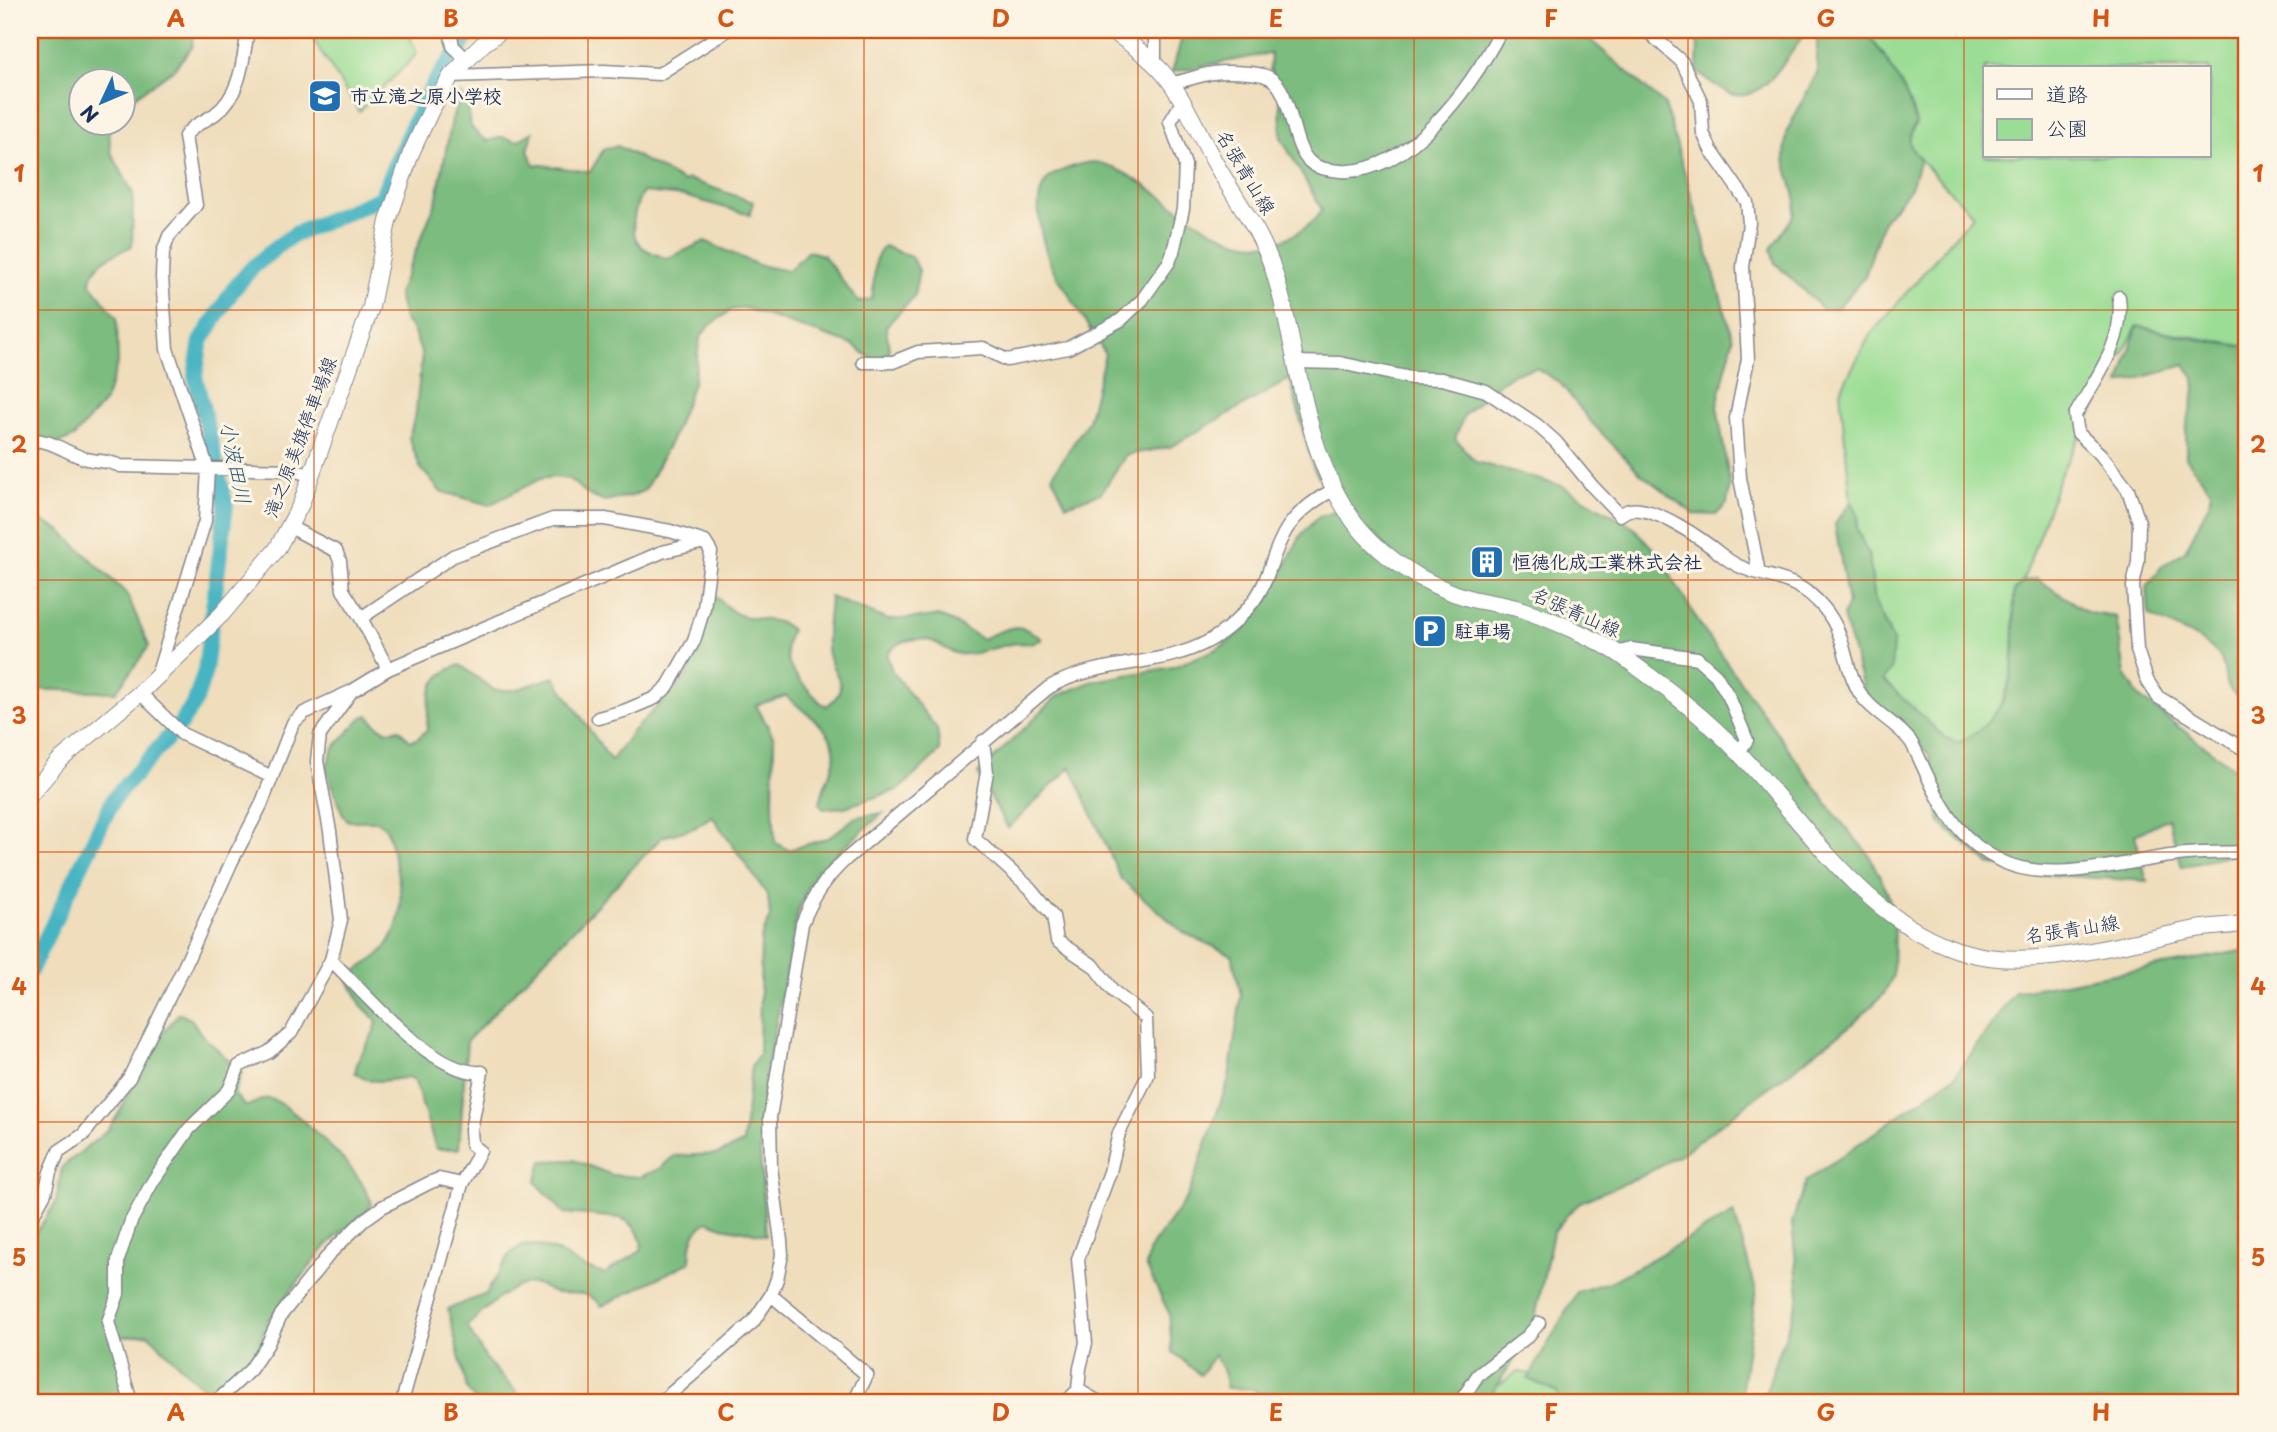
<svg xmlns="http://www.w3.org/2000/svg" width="2277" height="1432" viewBox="0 0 2277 1432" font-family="'Playpen Sans','Klee One',sans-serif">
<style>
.green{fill:#9bdd94;stroke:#5b8679;stroke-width:2;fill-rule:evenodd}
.forest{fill:#7cbc7e;stroke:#4c766e;stroke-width:2}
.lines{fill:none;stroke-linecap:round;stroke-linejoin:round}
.river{stroke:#47b4c2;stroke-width:16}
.minor-casing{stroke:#85868c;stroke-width:15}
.major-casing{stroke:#85868c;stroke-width:18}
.minor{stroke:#fff;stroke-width:12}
.major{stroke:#fff;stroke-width:16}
.grid{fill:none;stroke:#d45514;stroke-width:2;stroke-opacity:0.55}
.labels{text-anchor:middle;stroke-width:6;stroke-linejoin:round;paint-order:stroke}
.poi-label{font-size:19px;font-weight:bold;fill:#1b2f5e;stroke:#fcf5e5;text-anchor:start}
.street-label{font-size:19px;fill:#1b2f5e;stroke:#fcf5e5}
.water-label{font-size:21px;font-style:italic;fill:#28577c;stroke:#fcf5e5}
.neatline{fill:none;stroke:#d45514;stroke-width:2.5}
.grid-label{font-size:23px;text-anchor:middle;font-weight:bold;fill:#d45514}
</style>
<rect width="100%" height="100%" fill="#fcf5e5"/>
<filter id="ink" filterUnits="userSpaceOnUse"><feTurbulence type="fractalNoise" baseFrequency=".0143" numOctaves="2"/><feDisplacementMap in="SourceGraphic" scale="14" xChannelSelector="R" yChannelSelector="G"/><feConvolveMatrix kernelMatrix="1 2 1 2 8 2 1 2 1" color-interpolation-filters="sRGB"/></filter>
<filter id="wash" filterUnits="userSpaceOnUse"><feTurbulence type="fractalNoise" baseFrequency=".00686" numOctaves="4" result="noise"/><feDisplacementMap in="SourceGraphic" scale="28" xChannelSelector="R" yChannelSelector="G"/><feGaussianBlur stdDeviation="1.57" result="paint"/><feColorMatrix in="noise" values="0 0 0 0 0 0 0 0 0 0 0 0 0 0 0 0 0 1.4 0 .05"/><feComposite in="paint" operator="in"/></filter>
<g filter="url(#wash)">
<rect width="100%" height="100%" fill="#efddbb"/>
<path class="green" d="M307,30h100l10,24 -58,58z
M1864,30h383v317l-110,-21 -77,149 -37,106 -9,10c-2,63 10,119 -55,152l-14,-5 -63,-58 11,-39 -18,-38 -6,-46 -12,-28 1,-14 -7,-13 -11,-111 30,-56 103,-120 -63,-66 -1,-13 7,-13 -32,-68zM1985,68h224v88h-224z
M1518,1372l26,4 29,26h-101z"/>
<path class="forest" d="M30,30h163l-1,17 -18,22 -51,36 -1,-25h-42v42l28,1 3,29 22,42 -1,52c-21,10 -36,13 -42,37l27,35 1,44 -13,39 -31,36 -40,17 -4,-1z
M1184,30h395l86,75 68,234 -16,67 13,79 -3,19 -11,11 -22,-1 -53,-40 -50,-52 -31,-39 -24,-15 -22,5 -22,16 -28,26 -9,24 21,23 86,24 70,40 26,28 44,74 135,189 32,38 18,36 7,25 -1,60 -9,18 -29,28 -175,133 -38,21 -60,25 -14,13 -15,19 -21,99 -46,70h-217l-16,-13 -27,-1 -2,-16 -10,-17 -14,20 -28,-24 -3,-38 -23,-47 4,-17 38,-53 41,-118 12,-82 -9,-41 -48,-22 -63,-54 -50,-112 -63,61 -30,-54 79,-78 36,-15 80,-14 44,-18 23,-16 29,-34 32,-64 17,-18 20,-6 -25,-44 -23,-88 -120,68 -44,8 -25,38 -35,12 -14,-29 36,-55 17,-67c-13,-21 -26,-42 -38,-63 -6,-9 -13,-18 -17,-28 -9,-25 -24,-79 9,-91 12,-5 28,-12 41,-9 63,17 127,112 195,71 12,-7 19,-12 27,-24l-41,-72 -1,-52 -10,-17 1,-16 -99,19z
M1688,30h119c-16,21 -45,78 -78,63 -11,-5 -22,-14 -32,-21l1,-27z
M1817,30h47c22,27 44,59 52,93 -9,15 -9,23 4,36l-9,29 -28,33 -18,55 -27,32 -15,1 -49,-47 -3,-13 23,-34 2,-14 -11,-41 1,-27 31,-60z
M461,94l8,12c-2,19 3,26 19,35l14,-4 15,4 16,-9 -5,19 6,13 56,8 14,-23 14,-3 66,36 4,-3 65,23 -3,13 -65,-19 -42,-4c-8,14 -16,41 -2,54 6,6 18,9 26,13l38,-18 53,24 30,6 20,-20 15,4 35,47 14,-3 4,-41 8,-12 27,11 8,13 -5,27 -28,29 4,31 -15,4 -22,-16 -108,-37 -14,2 -23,17 -8,11 -6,42 -20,54 -29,56 -13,6 -29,5 -13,-5 -21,-17 -15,-2 -14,2 -51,26 -49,-14 -20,-24 -11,-29 7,-27 6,-56 -9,-25 -9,-11 -6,-25 38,-92 16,-83z
M2137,326l63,14 47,7v349h-10c-19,-16 -8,-22 -17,-39 -9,-16 -54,-33 -71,-42l-2,-28 15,-21 23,-15 24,-47 2,-13 -25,-33v-28l9,-40 -1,-13 -9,-12 -65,19z
M1851,502l7,13 -1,14 12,28 6,46 18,38 -2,29 -8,10 62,58 13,5c66,-32 55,-90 56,-152l9,-10 14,-2 52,34 27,4 9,57 15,24 107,80v73l-65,16 -14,-49 -33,17 12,46 -112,-7 -46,-10 -49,-41 -11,-69 -62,-52 -24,-86 5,-12 -13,-80z
M30,514l31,17 66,63 22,52 -33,46 -86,-3z
M715,596c7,6 14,14 22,18 18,8 40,2 54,16 -16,32 10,51 30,73l6,3c29,-23 1,-33 0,-58 -1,-17 2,-34 3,-51l58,23 50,-4 11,4 33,19c26,-11 36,-20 60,0 -8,6 -15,4 -25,4 -19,2 -39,13 -59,11 -8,-2 -17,-9 -24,-12 -15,-7 -41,-1 -47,14l5,15 45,58 3,22 -40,38 -55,18 -21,2 -4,-5c2,-16 10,-28 14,-43 6,-29 -29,-48 -48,-65l-30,9 18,33 -1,66 2,38 13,8 40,-12 28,-21 27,-4 -68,59 -16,36 -34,170 -5,74 6,83 -44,-8 -14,-6c-18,12 -17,21 -18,41l-88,44c-15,-17 -28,-11 -46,-13 -7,-1 -13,-7 -20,-9 -23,-5 -53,28 -69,42l20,35 39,41h-50l-9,-13 -19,-80 38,-15 24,-40 11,-8 14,-1 21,6 25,15 23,8 37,-23c3,-15 -7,-27 -20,-33l-57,-5 -28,-31 6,-21 32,-1 38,15 28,2 19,-8 15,-13 44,-2 25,-11 8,-77 8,-12 2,-115 9,-22 -2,-21 -56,-80 -18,12 -32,9 -195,204 -8,108h-23l-21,-67 -5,-5c-17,2 -42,10 -55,-5 3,-20 21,-36 22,-51l-16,-16 -13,-27c12,-12 29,-18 38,-31 27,-39 10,-77 1,-118l-11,-8h-28l-5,-6 -17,-46 7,-20 29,-32 6,-2c9,11 17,20 31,14l11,12 7,-2 10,-9c2,-30 -1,-54 33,-65l34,25h21l39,-13 57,84 22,-30 53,-53z
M2247,950v452h-485l37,-106 -7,-74 14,-41 149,-105 60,-84z
M179,1013l13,7 9,14 41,39 -8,21 11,12c9,0 17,-10 26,-7 18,4 77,63 88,80 5,7 9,16 13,24l-4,7 -41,35 -59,75 -8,26 -48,51 -64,-63 -28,3 6,65h-96v-161l26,-38 6,-36 46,-37 15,-24 16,-39 14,-23z
M1734,1213l22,78 -16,111h-179l-4,-10 -29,-13 49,-87 37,-12z"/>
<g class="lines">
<path class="river" d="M30,971l84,-173 67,-75 14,-21 10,-31 21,-165 -31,-130 6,-35 32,-51 18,-21 28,-24 16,-11 86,-36c15,-37 31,-74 50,-109 11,-21 30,-38 39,-59"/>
</g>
</g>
<g filter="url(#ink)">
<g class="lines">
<g class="minor-casing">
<path id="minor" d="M450,30l3,16 14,14
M1147,30l8,6v28
M1646,30l36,32 19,39 2,32 8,17 36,52 2,21 -6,44 5,92 -12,59 4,60 19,95
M451,76l153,-5 55,3 69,-44
M1172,83c14,-2 27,-8 41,-10 12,-2 25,-1 37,0 7,1 14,1 20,5 22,12 20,61 37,81 8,10 22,11 34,12 69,4 132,-87 160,-141
M2119,297c6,46 -23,80 -44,118l3,18 23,22 27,35 11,32 -1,40 -5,24 4,64 10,30 11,17 89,54
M863,362h30l25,-10 65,-4 24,12 61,-12 53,-28 21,-20 27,-38 4,-10 10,-43 2,-44 -15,-43 12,-20
M1296,362l44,1 71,15 31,1 44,12 51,34 19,17 37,45 27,28c3,-2 6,-4 9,-5 26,-5 74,30 94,46 33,27 68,12 101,52 23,28 19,55 34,82 12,22 39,32 53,52 6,10 11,23 16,33 17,37 36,68 74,86 49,24 125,0 177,-6 23,-3 46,-2 69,-3
M30,440c22,-1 37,14 57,19 12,3 22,1 33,7l171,4 20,5
M290,527l46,24 4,10 3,29 18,28 27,51
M361,618l92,-62 100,-37h52l65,12 35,11 6,10 -7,56 -10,33 -26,45 -13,12 -31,13 -26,7
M1617,653l14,-4 66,9 19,17 13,22 18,43 -8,12
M157,676l48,-155 3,-52 -41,-120 -5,-72 1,-25 6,-16 27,-31 -11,-69c7,-11 19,-14 30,-22 26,-19 28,-55 33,-84
M140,693l42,41 90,43
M983,741l4,31 -12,67 55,49 23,28 4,25 37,25 19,25 33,27 2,57 -29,58 -9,39 -32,87 8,84 -6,25 -2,22 -12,12
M331,960c34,33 102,116 151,112l-11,58 1,15 8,6 -18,33 -60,218
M30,1220l15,-27 5,-21 9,-21 24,-16 46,-57 56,-113 47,-104 29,-56 32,-82 11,-10 48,-22 36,-22 274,-117 43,-10
M771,1295l96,80 -13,27
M1078,1390l21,12
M131,1402l-23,-80 10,-28v-34l13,-39 22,-40 36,-52 40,-39 10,-24 30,-14 22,-19 40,-73 10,-40 -11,-89 -13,-70 3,-26 31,-43
M216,1402l34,-32 17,-25 14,-30 50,-63 33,-32 18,-13 47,-24 10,-4 23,5
M661,1402l92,-80 18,-27 6,-16 5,-24 -1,-14 -10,-74 -1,-50 32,-193c10,-26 23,-46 44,-65l202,-171c53,-32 122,-18 172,-54 19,-14 36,-32 45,-53 7,-18 12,-38 23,-54 12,-17 28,-28 45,-37
M1460,1402l18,-27 50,-39 11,-13"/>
</g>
<g class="major-casing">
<path id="major" d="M1111,30c21,15 45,31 60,53 17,24 29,53 43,78 21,38 49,72 61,114 24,78 27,168 73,238 28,42 77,73 124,86 16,4 32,5 48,10 28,9 78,30 102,47 42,30 83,61 118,98 68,72 128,172 228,199 67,18 155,-10 223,-23 19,-4 38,-3 56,-7
M30,795l29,-34 81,-68 82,-79 55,-65 24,-45 70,-197 17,-86 23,-68 20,-43 20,-34 32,-32 19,-14"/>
</g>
<use href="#minor" class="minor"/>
<use href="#major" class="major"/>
</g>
</g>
<path class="grid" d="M314,30v1372M588,30v1372M864,30v1372M1138,30v1372M1414,30v1372M1688,30v1372M1964,30v1372M30,310h2217M30,580h2217M30,852h2217M30,1122h2217"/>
<defs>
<g id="school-square" transform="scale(1.75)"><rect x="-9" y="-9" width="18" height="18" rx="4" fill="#1f6fb2" stroke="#fcf5e5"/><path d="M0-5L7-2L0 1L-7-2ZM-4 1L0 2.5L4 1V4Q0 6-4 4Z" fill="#fff"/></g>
<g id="building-square" transform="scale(1.75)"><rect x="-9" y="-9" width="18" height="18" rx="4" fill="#1f6fb2" stroke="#fcf5e5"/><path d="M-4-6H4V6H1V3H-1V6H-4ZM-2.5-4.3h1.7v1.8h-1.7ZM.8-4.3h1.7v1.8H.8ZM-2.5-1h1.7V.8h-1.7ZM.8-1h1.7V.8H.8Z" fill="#fff"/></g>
<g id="parking-square" transform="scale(1.75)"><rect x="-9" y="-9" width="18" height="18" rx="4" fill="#1f6fb2" stroke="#fcf5e5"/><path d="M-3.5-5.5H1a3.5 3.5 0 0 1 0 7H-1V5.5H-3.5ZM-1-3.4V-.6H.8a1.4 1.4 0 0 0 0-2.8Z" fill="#fff"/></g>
</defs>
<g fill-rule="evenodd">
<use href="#school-square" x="325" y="96"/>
<use href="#building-square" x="1487" y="562"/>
<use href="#parking-square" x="1430" y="631"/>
</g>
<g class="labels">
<g class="poi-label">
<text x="350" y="103">市立滝之原小学校</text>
<text x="1512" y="569">恒徳化成工業株式会社</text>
<text x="1454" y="638">駐車場</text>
</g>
<g class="street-label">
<text transform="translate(1246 172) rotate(59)" y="7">名張青山線</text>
<text transform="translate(300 437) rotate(-69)" y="7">滝之原美旗停車場線</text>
<text transform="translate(1576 612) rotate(24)" y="7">名張青山線</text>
<text transform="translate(2072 929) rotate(-9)" y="7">名張青山線</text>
</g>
<g class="water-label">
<text transform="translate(235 463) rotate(79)" y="7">小波田川</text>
</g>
</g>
<rect width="2277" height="1432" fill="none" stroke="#fcf5e5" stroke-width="77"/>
<rect x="1983" y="66" width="228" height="91" fill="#fcf5e5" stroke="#a2a6af" stroke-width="2"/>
<rect x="1997" y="89" width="35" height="10" fill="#ffffff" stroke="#a2a6af" stroke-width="2"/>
<text x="2046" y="102" font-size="21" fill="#1b2f5e">道路</text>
<rect x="1997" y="119" width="35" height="21" fill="#9bdd94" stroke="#a2a6af" stroke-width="2"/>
<text x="2046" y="136" font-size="21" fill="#1b2f5e">公園</text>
<g transform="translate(102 102) rotate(226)"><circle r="33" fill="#fcf5e5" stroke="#a2a6af" stroke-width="2"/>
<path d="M0-5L12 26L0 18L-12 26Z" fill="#1f6fb2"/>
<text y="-10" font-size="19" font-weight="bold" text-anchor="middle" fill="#1b2f5e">N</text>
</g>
<rect x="38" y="38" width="2200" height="1356" class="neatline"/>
<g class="grid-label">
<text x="176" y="27">A</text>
<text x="451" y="27">B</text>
<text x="726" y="27">C</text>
<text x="1001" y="27">D</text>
<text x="1276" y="27">E</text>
<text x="1551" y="27">F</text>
<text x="1826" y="27">G</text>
<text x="2101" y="27">H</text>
<text x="19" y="182">1</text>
<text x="2258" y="182">1</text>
<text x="19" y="453">2</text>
<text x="2258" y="453">2</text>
<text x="19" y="724">3</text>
<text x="2258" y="724">3</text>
<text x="19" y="995">4</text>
<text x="2258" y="995">4</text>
<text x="19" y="1266">5</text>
<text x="2258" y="1266">5</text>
<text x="176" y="1421">A</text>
<text x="451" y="1421">B</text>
<text x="726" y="1421">C</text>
<text x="1001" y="1421">D</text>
<text x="1276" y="1421">E</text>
<text x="1551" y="1421">F</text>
<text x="1826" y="1421">G</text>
<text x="2101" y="1421">H</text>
</g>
</svg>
